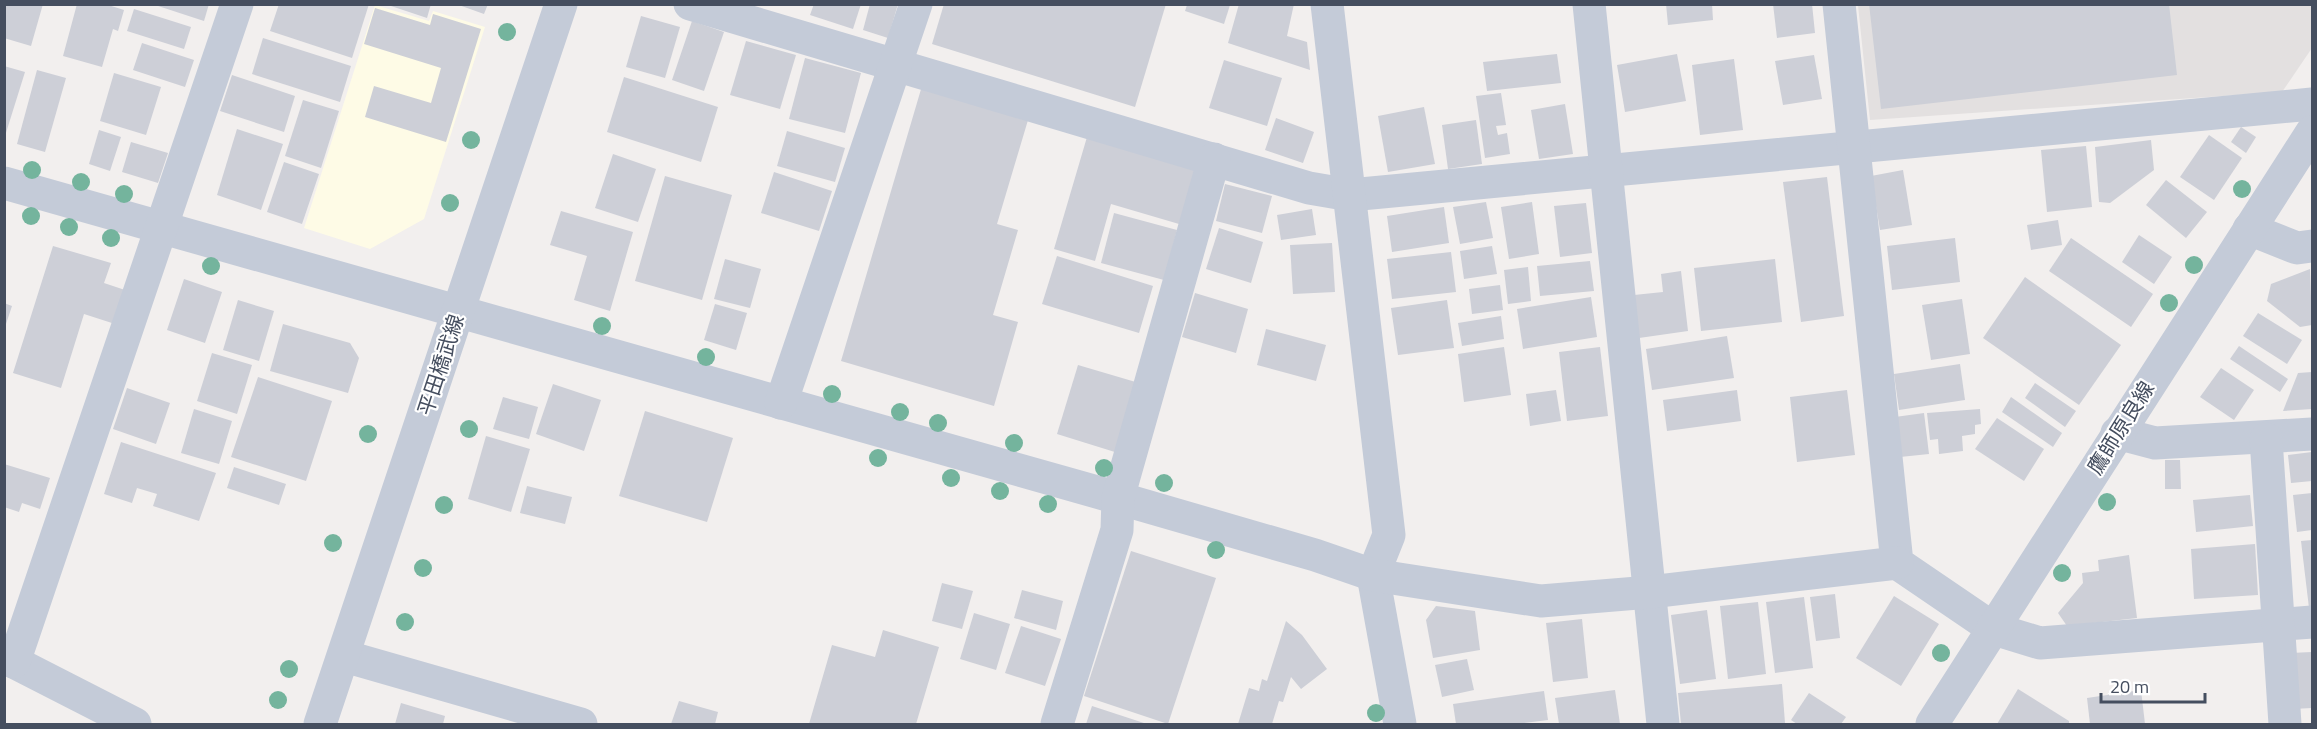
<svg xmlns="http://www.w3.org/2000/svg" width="2317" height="729" font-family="'Titillium Web','Noto Sans JP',sans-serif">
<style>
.commercial{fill:#fefbe6}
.education{fill:#e3e0e0}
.building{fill:#cdcfd7}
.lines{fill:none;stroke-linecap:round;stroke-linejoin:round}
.minor{stroke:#c4cbd8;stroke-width:33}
.tree{fill:#74b49d}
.labels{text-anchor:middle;stroke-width:4.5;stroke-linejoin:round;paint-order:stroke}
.street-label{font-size:21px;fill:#454e5f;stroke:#fff}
</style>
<rect width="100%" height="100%" fill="#f2efee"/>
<path class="commercial" d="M375,5l54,16 4,-10 52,16 -61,192 -54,30 -66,-21z"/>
<path class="education" d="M1858,5h454v43l-30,44 -412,28z"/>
<g class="building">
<path d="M4,4h39l-12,42 -27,-8z"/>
<path d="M77,4h28l19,6 -6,21 -5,-2 -11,38 -39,-11z"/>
<path d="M152,4h57l-5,17z"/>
<path d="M279,4h90l-17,54 -82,-27z"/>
<path d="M385,4h46l-4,14z"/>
<path d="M456,4h32l-4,10z"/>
<path d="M814,4h47l-8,25 -43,-14z"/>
<path d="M870,4h28l-10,34 -25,-8z"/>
<path d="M944,4h222l-31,103 -203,-63z"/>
<path d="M1239,4h55l-7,32 20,6 3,28 -82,-27z"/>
<path d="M1666,4h46l1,16 -45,5z"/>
<path d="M1773,4h39l3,29 -38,5z"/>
<path d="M1869,4h300l8,71 -296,34z"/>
<path d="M1187,5h43l-6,19 -39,-13z"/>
<path d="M375,8l55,17 3,-11 48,15 -35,113 -81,-25 9,-31 57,17 10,-35 -77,-24z"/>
<path d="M134,9l57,18 -7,22 -57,-18z"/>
<path d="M641,16l39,11 -15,51 -39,-11z"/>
<path d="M692,21l32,11 -20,59 -32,-11z"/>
<path d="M263,38l88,28 -11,36 -88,-28z"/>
<path d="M746,41l50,14 -16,54 -50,-14z"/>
<path d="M142,43l52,17 -9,27 -52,-17z"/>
<path d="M1557,54l4,29 -74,8 -4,-29z"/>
<path d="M1677,54l9,47 -61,11 -8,-47z"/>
<path d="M1814,55l8,44 -39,6 -8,-44z"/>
<path d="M805,58l56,15 -16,60 -56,-14z"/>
<path d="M1734,59l9,71 -43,5 -8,-70z"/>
<path d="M1224,60l58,18 -15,48 -58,-18z"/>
<path d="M4,66l21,6 -20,64h-1z"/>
<path d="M37,70l29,8 -21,74 -28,-8z"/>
<path d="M114,73l47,14 -15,48 -46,-14z"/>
<path d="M232,75l63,21 -11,36 -64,-21z"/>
<path d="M624,77l94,30 -17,55 -94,-30z"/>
<path d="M924,79l107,31 -34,114 21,6 -25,85 25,7 -24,84 -153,-45z"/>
<path d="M1501,93l5,32 -10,1 2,9 9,-2 3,21 -25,4 -9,-62z"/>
<path d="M303,100l36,11 -18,57 -36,-12z"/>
<path d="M1565,104l8,50 -34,5 -8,-49z"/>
<path d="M1424,107l11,57 -47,8 -10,-56z"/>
<path d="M1276,118l38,14 -11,31 -38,-13z"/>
<path d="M1476,120l6,44 -34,5 -6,-44z"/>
<path d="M2241,127l15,10 -10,16 -15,-11z"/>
<path d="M237,129l46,15 -22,66 -44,-15z"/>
<path d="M99,130l22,7 -11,34 -21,-7z"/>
<path d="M787,131l58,17 -10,34 -58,-16z"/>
<path d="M2209,135l33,23 -28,42 -34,-23z"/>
<path d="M1087,137l109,32 -17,55 -68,-20 -16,57 -41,-12z"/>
<path d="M2151,140l3,30 -44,33 -11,-1 -4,-55z"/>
<path d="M131,142l37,11 -10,30 -36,-11z"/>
<path d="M2086,146l6,61 -45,5 -6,-62z"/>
<path d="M613,154l43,15 -18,53 -43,-14z"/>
<path d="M284,162l35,12 -17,50 -35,-12z"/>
<path d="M1903,170l9,55 -32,5 -9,-54z"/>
<path d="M774,172l58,19 -13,40 -58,-18z"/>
<path d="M665,176l67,19 -30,105 -67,-19z"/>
<path d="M1827,177l17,139 -43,6 -18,-140z"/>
<path d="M2166,180l41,32 -21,26 -40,-33z"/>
<path d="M1225,184l47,12 -10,37 -46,-12z"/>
<path d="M1486,202l7,36 -33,6 -7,-37z"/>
<path d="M1532,202l7,52 -30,5 -8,-52z"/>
<path d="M1586,203l6,50 -32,4 -6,-51z"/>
<path d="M1444,207l5,36 -57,9 -5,-36z"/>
<path d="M1312,209l4,26 -35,5 -4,-25z"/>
<path d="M561,211l72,21 -23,79 -36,-11 13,-44 -37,-11z"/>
<path d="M1114,213l63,17 -13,50 -63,-17z"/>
<path d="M2058,220l4,25 -31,5 -4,-25z"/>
<path d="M1219,228l44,14 -12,41 -45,-14z"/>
<path d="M2139,235l33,22 -18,27 -32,-22z"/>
<path d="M1955,238l5,44 -68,8 -5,-44z"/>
<path d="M2071,238l82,56 -22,33 -82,-56z"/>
<path d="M1332,243l3,49 -42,2 -3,-49z"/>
<path d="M53,246l58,17 -7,20 21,7 -10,34 -31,-10 -23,74 -48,-15z"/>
<path d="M1492,246l5,28 -33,5 -4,-28z"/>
<path d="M1451,252l5,40 -64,7 -5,-40z"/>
<path d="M1057,256l96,30 -14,47 -97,-29z"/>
<path d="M725,259l36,10 -11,39 -36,-9z"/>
<path d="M1775,259l7,63 -81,9 -7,-63z"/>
<path d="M1590,261l4,30 -54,5 -3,-30z"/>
<path d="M1528,267l3,34 -23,3 -4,-34z"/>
<path d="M2310,269l2,56 -12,2 -33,-26 4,-17z"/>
<path d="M1681,271l7,60 -49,7 -5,-43 29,-3 -2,-18z"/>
<path d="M2025,277l96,68 -42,60 -96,-67z"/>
<path d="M184,279l38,13 -17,51 -38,-13z"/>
<path d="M1500,285l3,25 -31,4 -3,-25z"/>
<path d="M1195,293l53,16 -12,44 -54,-16z"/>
<path d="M1591,297l6,40 -74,12 -6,-40z"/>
<path d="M1962,299l8,55 -39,6 -9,-55z"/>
<path d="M238,300l36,11 -15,50 -36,-11z"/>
<path d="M1447,300l7,48 -56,7 -7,-47z"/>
<path d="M4,303l8,3 -7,21h-1z"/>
<path d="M715,304l32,9 -11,37 -32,-10z"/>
<path d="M2258,313l44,27 -15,24 -44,-28z"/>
<path d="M1501,316l3,23 -42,7 -4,-23z"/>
<path d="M283,324l67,19 9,15 -11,35 -78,-22z"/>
<path d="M1266,329l60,16 -10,36 -59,-16z"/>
<path d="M1727,336l7,42 -82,12 -6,-41z"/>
<path d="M2239,346l49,33 -8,13 -50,-33z"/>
<path d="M1504,347l7,48 -47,7 -6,-48z"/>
<path d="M1600,347l8,69 -41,5 -8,-69z"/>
<path d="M212,353l40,12 -15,49 -40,-13z"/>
<path d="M1960,364l5,36 -66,10 -5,-36z"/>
<path d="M1078,365l61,18 -21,70 -61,-19z"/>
<path d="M2221,368l33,22 -20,30 -34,-23z"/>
<path d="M2312,372v37l-29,2 15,-38z"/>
<path d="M258,377l74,24 -26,80 -75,-24z"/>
<path d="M2035,383l41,28 -11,16 -40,-29z"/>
<path d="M553,384l48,16 -17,51 -48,-17z"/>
<path d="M127,388l43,15 -14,41 -43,-15z"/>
<path d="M1556,390l5,31 -31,5 -4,-32z"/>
<path d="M1737,390l4,31 -74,10 -4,-31z"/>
<path d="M1847,390l8,65 -58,7 -7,-65z"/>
<path d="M503,397l35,10 -9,32 -36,-10z"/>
<path d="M2011,397l51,36 -9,14 -51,-35z"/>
<path d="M194,409l38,12 -13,43 -38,-11z"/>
<path d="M1980,409l1,15 -6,1v9l-13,2 1,15 -24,3 -1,-15 -8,1 -3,-27z"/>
<path d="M645,411l88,27 -26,84 -88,-26z"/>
<path d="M1924,413l5,41 -29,3 -5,-40z"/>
<path d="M1997,418l47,31 -20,32 -49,-32z"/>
<path d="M486,436l44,13 -19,63 -43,-13z"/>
<path d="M121,442l95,31 -17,48 -46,-15 4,-12 -20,-6 -5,15 -28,-9z"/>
<path d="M2312,452v29l-21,2 -3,-28z"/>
<path d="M2165,460h15l1,29h-16z"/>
<path d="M4,464l46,14 -10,31 -18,-6 -3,9 -15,-5z"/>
<path d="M234,467l52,17 -7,21 -52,-17z"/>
<path d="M527,486l45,11 -7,27 -45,-11z"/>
<path d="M2312,493v37l-15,2 -4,-37z"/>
<path d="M2250,495l3,31 -57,6 -3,-32z"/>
<path d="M2312,540v68h-3l-8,-67z"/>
<path d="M2255,544l3,51 -64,4 -3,-50z"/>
<path d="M1131,551l85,27 -48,146 -84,-28z"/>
<path d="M2129,555l8,63 -70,8 -9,-13 25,-30 -1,-10 17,-2 -1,-11z"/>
<path d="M942,583l31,8 -11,38 -30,-8z"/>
<path d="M1022,590l41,11 -7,29 -42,-12z"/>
<path d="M1835,594l5,44 -24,3 -6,-44z"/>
<path d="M1894,596l45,28 -38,62 -45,-28z"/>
<path d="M1804,597l9,71 -38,5 -9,-71z"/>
<path d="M1758,602l8,72 -38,5 -8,-73z"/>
<path d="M1436,606l39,5 5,39 -47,8 -7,-38z"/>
<path d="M1707,610l9,69 -36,5 -9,-69z"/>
<path d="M974,613l36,11 -14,46 -36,-11z"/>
<path d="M1582,619l6,59 -35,4 -7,-59z"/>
<path d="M1286,621l16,14 25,34 -26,20 -10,-12 -8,25 -4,-1 -7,23h-34l11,-36 10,3 3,-12 5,2z"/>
<path d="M1021,626l40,13 -16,47 -40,-13z"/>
<path d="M883,630l56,17 -23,77h-107l23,-79 43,12z"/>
<path d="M2312,652v56l-19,1 -3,-56z"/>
<path d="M1467,659l7,31 -32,7 -7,-32z"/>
<path d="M1782,684l3,39 -104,1 -3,-31z"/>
<path d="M2018,689l51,32v3h-72z"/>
<path d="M1615,690l5,34h-61l-4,-26z"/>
<path d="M2141,690l4,34h-55l-3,-26z"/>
<path d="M1544,691l4,29 -31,4h-61l-3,-20z"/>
<path d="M1809,693l37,24 -5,7h-44l-6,-4z"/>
<path d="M679,701l39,11 -3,12h-44z"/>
<path d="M401,703l44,13 -2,8h-48z"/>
<path d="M1092,706l55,18h-61z"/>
</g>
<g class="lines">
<g class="minor">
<path d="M690,4l619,184 41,7 962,-91"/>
<path d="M1327,4l62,531 -16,40 27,149"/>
<path d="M1589,4l74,720"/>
<path d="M1839,4l58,559 97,66 46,14 272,-21"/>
<path d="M4,183l1114,315 197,57 58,20 168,26 109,-9 247,-29"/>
<path d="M2249,229l48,19 15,-2"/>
<path d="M781,403l135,-399"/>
<path d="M2117,433l38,10 157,-9"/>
<path d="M2266,439l19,285"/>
<path d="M344,656l237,68"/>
<path d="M4,657l131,67"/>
<path d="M14,662l223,-658"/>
<path d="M320,724l241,-720"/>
<path d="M1057,724l60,-194 1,-32 96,-339"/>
<path d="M1932,724l380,-592"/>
</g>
</g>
<g class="tree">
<circle cx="507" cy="32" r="9"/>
<circle cx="471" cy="140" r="9"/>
<circle cx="32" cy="170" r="9"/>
<circle cx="81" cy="182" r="9"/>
<circle cx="2242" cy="189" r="9"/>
<circle cx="124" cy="194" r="9"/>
<circle cx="450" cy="203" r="9"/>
<circle cx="31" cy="216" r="9"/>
<circle cx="69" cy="227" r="9"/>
<circle cx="111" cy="238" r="9"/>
<circle cx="2194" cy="265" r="9"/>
<circle cx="211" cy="266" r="9"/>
<circle cx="2169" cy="303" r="9"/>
<circle cx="602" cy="326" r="9"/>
<circle cx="706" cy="357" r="9"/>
<circle cx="832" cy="394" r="9"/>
<circle cx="900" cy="412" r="9"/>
<circle cx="938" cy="423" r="9"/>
<circle cx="469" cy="429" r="9"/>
<circle cx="368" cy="434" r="9"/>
<circle cx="1014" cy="443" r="9"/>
<circle cx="878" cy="458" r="9"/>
<circle cx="1104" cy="468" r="9"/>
<circle cx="951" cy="478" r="9"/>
<circle cx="1164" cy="483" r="9"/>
<circle cx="1000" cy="491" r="9"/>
<circle cx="2107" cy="502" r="9"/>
<circle cx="1048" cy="504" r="9"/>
<circle cx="444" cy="505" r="9"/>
<circle cx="333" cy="543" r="9"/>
<circle cx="1216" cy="550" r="9"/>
<circle cx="423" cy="568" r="9"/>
<circle cx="2062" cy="573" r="9"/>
<circle cx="405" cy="622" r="9"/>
<circle cx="1941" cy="653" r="9"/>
<circle cx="289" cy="669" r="9"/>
<circle cx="278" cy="700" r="9"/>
<circle cx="1376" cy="713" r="9"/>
</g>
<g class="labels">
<g class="street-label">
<text transform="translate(441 365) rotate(-72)" y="7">平田橋武線</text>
<text transform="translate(2121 428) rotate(-58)" y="7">鷹師原良線</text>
</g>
</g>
<rect width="2317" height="729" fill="none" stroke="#454e5f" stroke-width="12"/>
<path d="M2101 693v9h104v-9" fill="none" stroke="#454e5f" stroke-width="3"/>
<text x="2110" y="693" font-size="18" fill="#454e5f" stroke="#ffffff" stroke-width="4.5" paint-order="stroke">20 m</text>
</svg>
